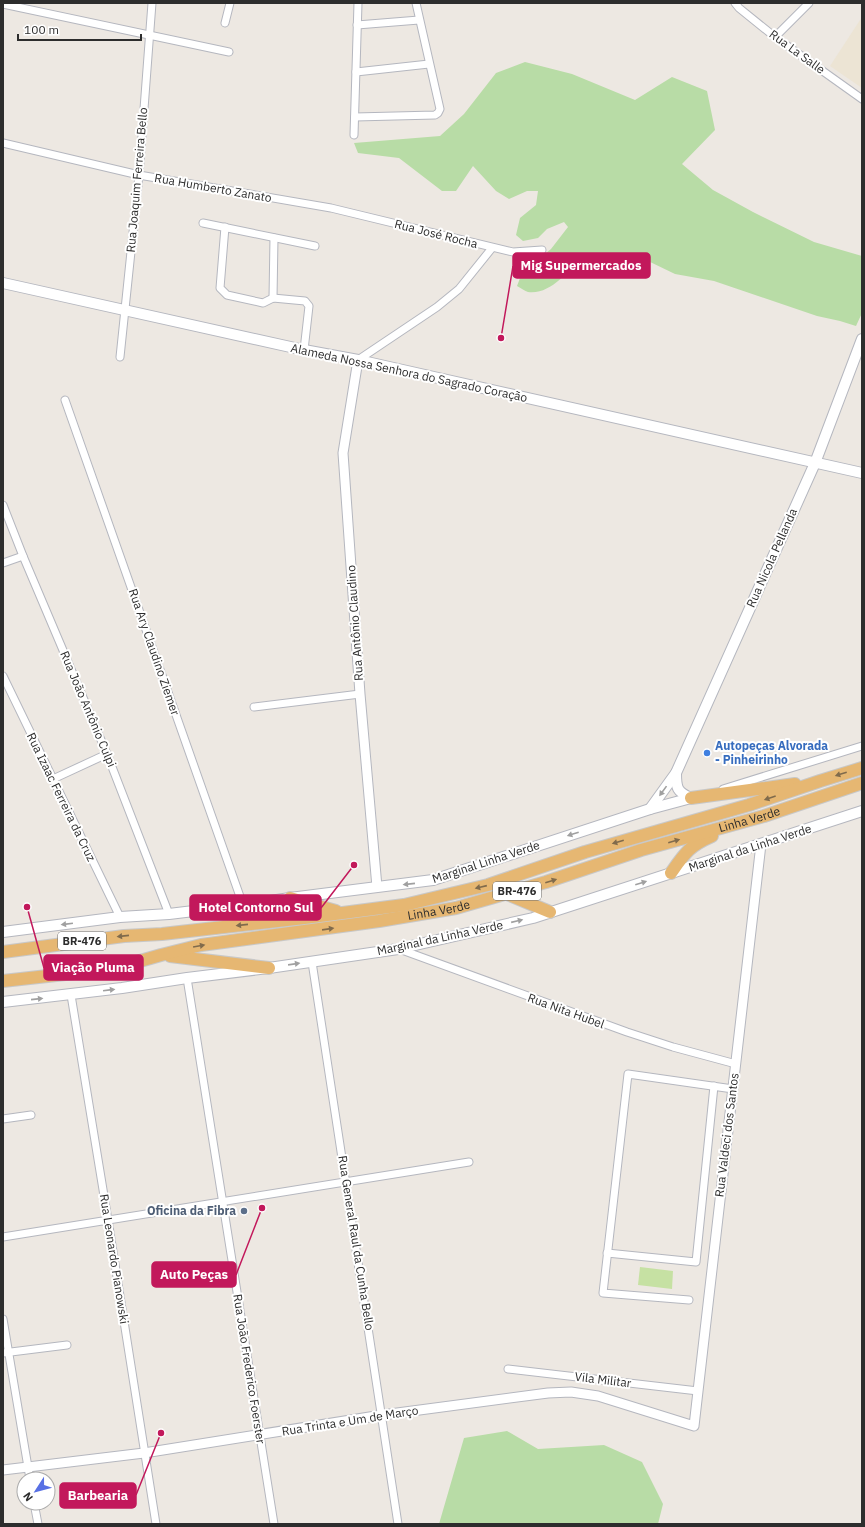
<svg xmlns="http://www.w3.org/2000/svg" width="865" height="1527" font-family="'IBM Plex Sans',sans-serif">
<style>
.education{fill:#ece4d4}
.green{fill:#b8dca6}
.pitch{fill:#c6e1a3}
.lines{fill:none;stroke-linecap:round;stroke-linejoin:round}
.minor-casing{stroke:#b5b7bf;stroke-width:9}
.tertiary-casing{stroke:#b5b7bf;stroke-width:11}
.secondary-casing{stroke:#b5b7bf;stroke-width:12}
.trunk-casing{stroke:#c8c8c8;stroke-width:14}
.minor{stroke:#fff;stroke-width:7}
.tertiary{stroke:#fff;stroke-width:9}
.secondary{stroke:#fff;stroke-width:10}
.trunk{stroke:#e6b772;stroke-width:12}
.oneway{fill:#806b4c}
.oneway2{fill:#a0a0a0}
.shop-dot{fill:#3f7fe0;stroke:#fff;stroke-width:1.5}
.service-dot{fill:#5c6f8a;stroke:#fff;stroke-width:1.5}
.labels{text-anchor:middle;stroke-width:4;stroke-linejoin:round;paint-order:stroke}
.shield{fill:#fff;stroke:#6c6c6c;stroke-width:1}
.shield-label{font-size:11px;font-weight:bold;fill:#2d2d2d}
.street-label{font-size:12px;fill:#2d2d2d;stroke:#fff}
.shop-label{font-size:12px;font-weight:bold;fill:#366cbe;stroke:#fff;text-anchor:start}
.service-label{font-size:12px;font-weight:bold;fill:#4e5e75;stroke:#fff;text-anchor:end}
.leader{fill:none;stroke:#c2185b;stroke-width:1.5}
.callout-dot{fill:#c2185b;stroke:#fff;stroke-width:1.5}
.callout{fill:#c2185b;stroke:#c2185b;stroke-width:1.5}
.callout-label{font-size:13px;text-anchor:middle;font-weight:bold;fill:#fff}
</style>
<rect width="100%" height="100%" fill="#ede8e2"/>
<path class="education" d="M862,17v71l-32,-22z"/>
<g class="green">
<path d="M525,62l47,12 63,26 37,-23 35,14 8,39 -33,34 31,26 40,22 61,30 48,14v57l-6,13 -16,-5 -23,-5 -103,-35 -39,-7 -29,-14 -19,-4 -17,2h-27c-16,13 -32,37 -55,34 -3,-1 -7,-4 -11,-6l5,-13 29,-24 17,-22 -4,-5 -17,7 -9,9 -15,3 -7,-6 4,-17 16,-13 2,-14h-11l-18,8 -13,-8 -23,-25 -17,25h-14l-43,-33 -41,-5 -4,-10 86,-7 24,-22 32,-41z"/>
<path d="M507,1431l31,18 66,-4 38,17 21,42 -5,20h-219l25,-86z"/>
</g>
<path class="pitch" d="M640,1267l33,4 -1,18 -34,-4z"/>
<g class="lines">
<defs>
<g id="minor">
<path d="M735,3l4,5 36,29 87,62"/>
<path d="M3,4l226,48"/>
<path d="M225,23l5,-20"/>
<path d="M357,25l62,-5"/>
<path d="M775,37l34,-34"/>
<path d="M356,72l73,-8"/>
<path d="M355,117l80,-2 3,-2 2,-4 -24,-106"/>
<path d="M354,135l4,-132"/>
<path d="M3,143l136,32 192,33 182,44 29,-2"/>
<path d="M203,223l112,23"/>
<path d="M225,227l-5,61 7,7 36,8 10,-5 32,3 4,5 -5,44"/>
<path d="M273,298l1,-60"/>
<path d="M120,357l19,-182 13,-172"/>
<path d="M358,360l79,-53 22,-18 33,-41"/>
<path d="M65,400l178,505"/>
<path d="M3,505l20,51 84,198 62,160"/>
<path d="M3,563l20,-7"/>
<path d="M3,676l117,241"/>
<path d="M254,707l106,-13"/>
<path d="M53,779l54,-25"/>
<path d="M723,789l139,-43"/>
<path d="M399,949l228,83 46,15 63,17"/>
<path d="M312,962l86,562"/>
<path d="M187,978l87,546"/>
<path d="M71,995l37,225 48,304"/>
<path d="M3,1119l28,-4"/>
<path d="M3,1237l466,-75"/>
<path d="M607,1253l89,9 18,-176"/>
<path d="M689,1300l-86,-7 25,-219 105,15"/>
<path d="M3,1319l27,160"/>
<path d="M3,1353l64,-8"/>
<path d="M508,1369l190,22"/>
<path d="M34,1503l4,21"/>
</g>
<g id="tertiary">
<path d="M358,360l-15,93 17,241 17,193"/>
<path d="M3,1470l141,-17 238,-38 166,-22 23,-1 27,4 96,30 67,-582"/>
</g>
<g id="secondary">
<path d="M3,283l301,67 54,10 504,113"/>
<path d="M676,773c0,15 1,19 15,25"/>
<path d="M650,809l26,-36 139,-310 47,-124"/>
<path d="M3,932l117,-15 49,-3 74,-9 47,-7 143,-18 217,-71 41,-11"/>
<path d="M3,1002l119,-14 65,-10 82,-10 129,-19 135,-31 329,-107"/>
</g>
<g id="trunk">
<path d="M691,798l104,-14"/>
<path d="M671,873c14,-20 18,-27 41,-37"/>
<path d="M507,894l43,18"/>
<path d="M290,898l46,13"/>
<path d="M3,952l121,-16 38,-2 142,-16 100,-13 84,-20 97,-33 164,-47 71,-24 42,-13"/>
<path d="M170,956l99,12"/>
<path id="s1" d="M3,981l89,-10 27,-4 42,-12 40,-10 178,-24 77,-13 90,-26 95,-32 123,-34 98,-33"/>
</g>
</defs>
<use href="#minor" class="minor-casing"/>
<use href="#tertiary" class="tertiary-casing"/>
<use href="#secondary" class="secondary-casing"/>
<use href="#trunk" class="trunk-casing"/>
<use href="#minor" class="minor"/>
<use href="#tertiary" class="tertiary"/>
<use href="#secondary" class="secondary"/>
<use href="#trunk" class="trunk"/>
</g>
<defs><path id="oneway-solid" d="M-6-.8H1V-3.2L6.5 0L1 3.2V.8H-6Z"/></defs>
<g class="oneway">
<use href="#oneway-solid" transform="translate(841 774) rotate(163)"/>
<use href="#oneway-solid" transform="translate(770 798) rotate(161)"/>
<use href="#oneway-solid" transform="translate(674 841) rotate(-16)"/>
<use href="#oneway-solid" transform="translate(618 842) rotate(164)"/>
<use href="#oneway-solid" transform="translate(551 881) rotate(-18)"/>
<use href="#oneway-solid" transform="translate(481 887) rotate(167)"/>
<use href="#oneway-solid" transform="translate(242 925) rotate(174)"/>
<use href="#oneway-solid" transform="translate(328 929) rotate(-8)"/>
<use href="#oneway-solid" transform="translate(123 936) rotate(174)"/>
<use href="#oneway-solid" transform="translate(199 946) rotate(-10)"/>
</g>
<g class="oneway2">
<use href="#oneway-solid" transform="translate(663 791) rotate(126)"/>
<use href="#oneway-solid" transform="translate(573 834) rotate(162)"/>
<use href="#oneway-solid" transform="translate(641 883) rotate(-17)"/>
<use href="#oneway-solid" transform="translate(409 884) rotate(174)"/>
<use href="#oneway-solid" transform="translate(517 921) rotate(-13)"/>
<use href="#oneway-solid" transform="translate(67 924) rotate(173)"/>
<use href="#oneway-solid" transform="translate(294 964) rotate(-8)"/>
<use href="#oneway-solid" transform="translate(109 990) rotate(-7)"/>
<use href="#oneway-solid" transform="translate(37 999) rotate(-6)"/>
</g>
<circle class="shop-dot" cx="707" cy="753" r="4"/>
<circle class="service-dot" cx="244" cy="1211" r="4"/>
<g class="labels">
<g class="shield">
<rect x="493" y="882" width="48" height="18" rx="3"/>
<rect x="58" y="932" width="48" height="18" rx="3"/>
</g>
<g class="shield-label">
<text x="517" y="895">BR-476</text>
<text x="82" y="945">BR-476</text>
</g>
<g class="street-label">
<text transform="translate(797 52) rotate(36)" y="4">Rua La Salle</text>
<text transform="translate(137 180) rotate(-85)" y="4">Rua Joaquim Ferreira Bello</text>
<text transform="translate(213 188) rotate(10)" y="4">Rua Humberto Zanato</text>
<text transform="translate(436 234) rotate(14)" y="4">Rua José Rocha</text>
<text transform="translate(409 373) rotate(12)" y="4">Alameda Nossa Senhora do Sagrado Coração</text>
<text transform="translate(772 558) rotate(-66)" y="4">Rua Nicola Pellanda</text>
<text transform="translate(355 623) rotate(-94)" y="4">Rua Antônio Claudino</text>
<text transform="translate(154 652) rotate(71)" y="4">Rua Ary Claudino Ziemer</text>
<text transform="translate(88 709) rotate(67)" y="4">Rua João Antônio Culpi</text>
<text transform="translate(61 797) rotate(64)" y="4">Rua Izaac Ferreira da Cruz</text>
<text dy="4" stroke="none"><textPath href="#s1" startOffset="766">Linha Verde</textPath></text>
<text transform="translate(750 848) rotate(-18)" y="4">Marginal da Linha Verde</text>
<text transform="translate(486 862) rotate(-18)" y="4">Marginal Linha Verde</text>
<text dy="4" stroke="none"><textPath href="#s1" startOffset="442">Linha Verde</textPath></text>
<text transform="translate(440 938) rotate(-12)" y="4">Marginal da Linha Verde</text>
<text transform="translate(566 1011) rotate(20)" y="4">Rua Nita Hubel</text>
<text transform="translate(727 1135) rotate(-83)" y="4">Rua Valdeci dos Santos</text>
<text transform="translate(356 1243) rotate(81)" y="4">Rua General Raul da Cunha Bello</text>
<text transform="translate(114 1259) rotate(81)" y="4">Rua Leonardo Pianowski</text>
<text transform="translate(249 1369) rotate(81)" y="4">Rua João Frederico Foerster</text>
<text transform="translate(603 1380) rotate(7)" y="4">Vila Militar</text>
<text transform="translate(350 1421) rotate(-9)" y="4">Rua Trinta e Um de Março</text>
</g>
<g class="shop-label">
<text x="715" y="750">Autopeças Alvorada<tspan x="715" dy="14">- Pinheirinho</tspan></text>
</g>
<g class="service-label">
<text x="236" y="1215">Oficina da Fibra</text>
</g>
</g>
<path class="leader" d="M501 338L513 266M354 865L321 908M27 907L44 968M262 1208L236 1275M161 1433L136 1495"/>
<g class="callout-dot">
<circle cx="501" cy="338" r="4"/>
<circle cx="354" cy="865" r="4"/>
<circle cx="27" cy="907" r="4"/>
<circle cx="262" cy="1208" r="4"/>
<circle cx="161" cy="1433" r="4"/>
</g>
<g class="callout">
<rect x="513" y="253" width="137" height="25" rx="4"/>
<rect x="190" y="895" width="131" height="25" rx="4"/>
<rect x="44" y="955" width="99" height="25" rx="4"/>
<rect x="152" y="1262" width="84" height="25" rx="4"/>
<rect x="60" y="1483" width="76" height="25" rx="4"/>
</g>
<g class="callout-label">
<text x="581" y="270">Mig Supermercados</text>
<text x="256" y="912">Hotel Contorno Sul</text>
<text x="93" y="972">Viação Pluma</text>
<text x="194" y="1279">Auto Peças</text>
<text x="98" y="1500">Barbearia</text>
</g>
<rect width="865" height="1527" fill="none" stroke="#2d2d2d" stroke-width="8"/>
<g transform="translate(36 1491) rotate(234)"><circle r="19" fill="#ffffff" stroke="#ababab"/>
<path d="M0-3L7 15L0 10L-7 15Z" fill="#5870e4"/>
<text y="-6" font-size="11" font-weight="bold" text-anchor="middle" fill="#2d2d2d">N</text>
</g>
<path d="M18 34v6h123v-6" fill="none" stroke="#2d2d2d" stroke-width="2"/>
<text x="24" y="34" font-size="12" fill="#2d2d2d" stroke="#ffffff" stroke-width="3" paint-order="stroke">100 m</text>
</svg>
